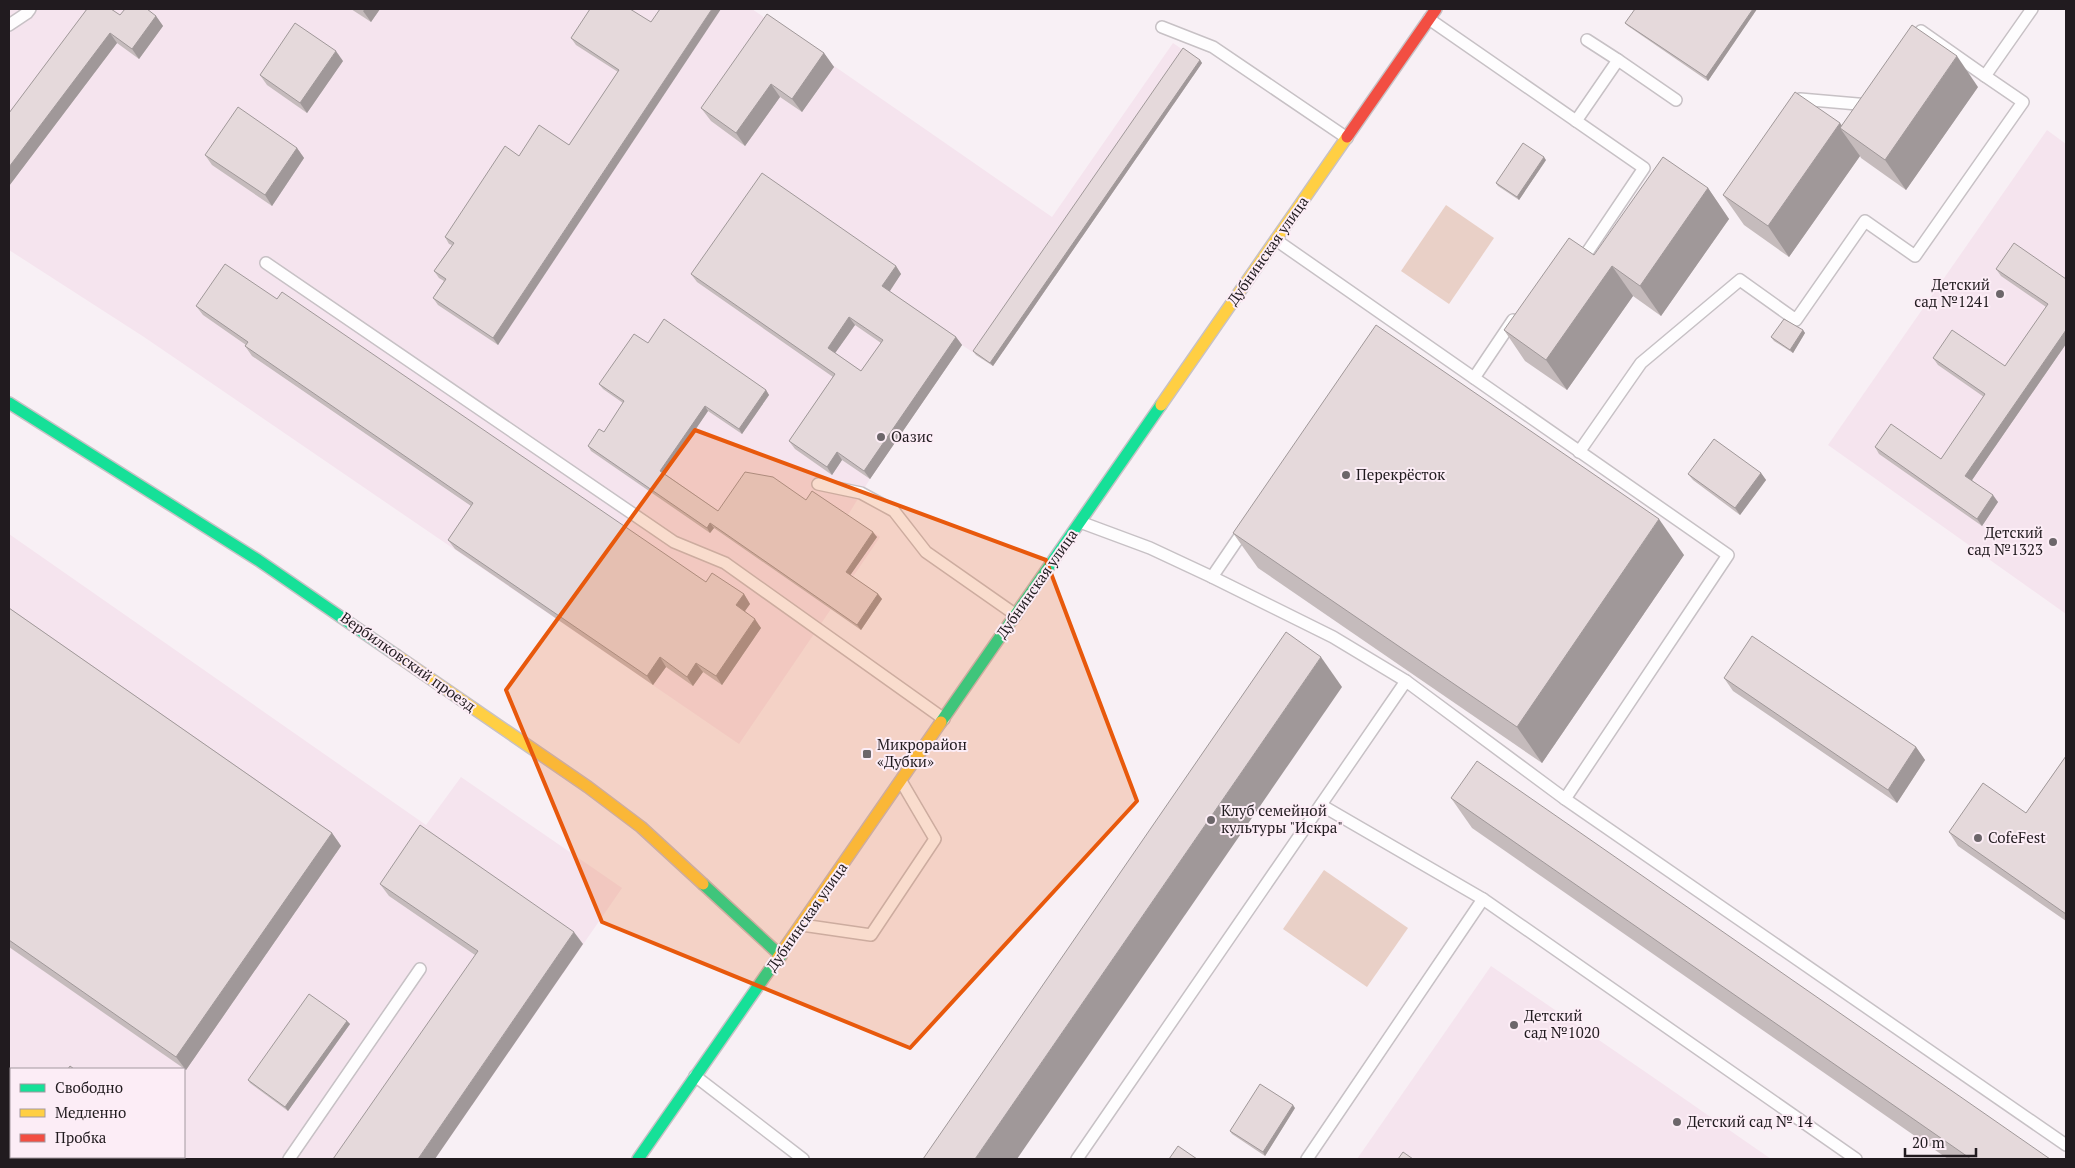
<svg xmlns="http://www.w3.org/2000/svg" width="2075" height="1168" font-family="'PT Serif',serif">
<style>
.built{fill:#f5e4ee;fill-rule:evenodd}
.green{fill:#e9d0c7}
.lines{fill:none;stroke-linecap:round;stroke-linejoin:round}
.lane-casing{stroke:#c7c1c5;stroke-width:14}
.fast-casing{stroke:#c7c1c5;stroke-width:14}
.slow-casing{stroke:#c7c1c5;stroke-width:14}
.jam-casing{stroke:#c7c1c5;stroke-width:14}
.lane{stroke:#fefdfe;stroke-width:11}
.fast{stroke:#16e098;stroke-width:11}
.slow{stroke:#ffcf43;stroke-width:11}
.jam{stroke:#f24e42;stroke-width:11}
.wall{fill:#c5bbbc;fill-rule:evenodd}
.shaded-wall{fill:#a09899}
.building{fill:#e5d9db;stroke:#a09899;fill-rule:evenodd}
.marked{fill:#e8590c;fill-opacity:0.2;stroke:#e8590c;stroke-width:4;stroke-linejoin:round}
.poi-dot{fill:#6c666a;stroke:#fcedf6;stroke-width:2}
.labels{text-anchor:middle;stroke-width:4;stroke-linejoin:round;paint-order:stroke}
.street-label{font-size:15px;fill:#211b1f;stroke:#fcedf6}
.poi-label{font-size:15px;fill:#211b1f;stroke:#fcedf6;text-anchor:start}
</style>
<rect width="100%" height="100%" fill="#f8f0f5"/>
<g class="built">
<path d="M9,9h743l300,208 121,-174 29,20 -209,303 -31,-21 -92,134 -22,36 32,22 -141,207 -595,-407 -135,-87z"/>
<path d="M2047,130l19,14v470l-238,-169z"/>
<path d="M9,534l417,291 35,-48 161,111 -187,271h-426zM11,1069h173v88h-173z"/>
<path d="M1491,966l172,118 108,75h-414z"/>
</g>
<g class="green">
<path d="M1446,205l48,33 -45,66 -48,-33z"/>
<path d="M1324,870l84,58 -41,59 -84,-58z"/>
</g>
<g class="lines">
<defs>
<g id="lane">
<path d="M1429,19l215,149 -64,95"/>
<path d="M9,25l18,-12 3,-4"/>
<path d="M1162,27l51,20 134,91"/>
<path d="M1587,40l31,20"/>
<path d="M1912,43l9,-12 64,45"/>
<path d="M1796,105l4,-6 69,6 1,-1"/>
<path d="M1576,121l42,-61 58,40"/>
<path d="M266,263l408,279 51,21 219,156"/>
<path d="M1474,378l39,-58"/>
<path d="M1579,452l62,-89 99,-83 56,40 69,-99 50,35 108,-154 -38,-26 47,-67"/>
<path d="M818,484l43,9 33,18 32,41 90,63"/>
<path d="M1080,522l70,26 62,29 121,60 73,44 159,118 163,-244 -452,-315"/>
<path d="M1212,577l34,-50"/>
<path d="M1565,799l501,346"/>
<path d="M1321,805l162,94 373,260"/>
<path d="M802,925l69,10 64,-96 -34,-58"/>
<path d="M695,1076l108,83"/>
<path d="M289,1159l131,-190"/>
<path d="M1077,1159l329,-478"/>
<path d="M1307,1159l176,-260"/>
</g>
<g id="fast">
<path d="M9,403l249,157 138,95"/>
<path d="M941,722l220,-317"/>
<path d="M703,884l78,72"/>
<path d="M638,1159l139,-200"/>
</g>
<g id="slow">
<path d="M1161,405l186,-268"/>
<path d="M396,655l192,132 53,40 62,57"/>
<path d="M777,959l164,-237"/>
</g>
<path id="jam" d="M1347,137l89,-128"/>
</defs>
<use href="#lane" class="lane-casing"/>
<use href="#fast" class="fast-casing"/>
<use href="#slow" class="slow-casing"/>
<use href="#jam" class="jam-casing"/>
<use href="#lane" class="lane"/>
<use href="#fast" class="fast"/>
<use href="#slow" class="slow"/>
<use href="#jam" class="jam"/>
</g>
<g class="wall">
<path d="M351,9h29l-9,13z"/>
<path d="M1757,9l-49,72 -80,-55 -3,-3z"/>
<path d="M120,15l36,1 7,10 -24,33 -22,-16 -108,143v-73z"/>
<path d="M651,22l-153,323 -60,-40 -5,-7 11,-17 -5,-3 -5,-7 18,-26 -3,-1 -4,-7 74,-81 50,-11 49,-73 -42,-27 -5,-7z"/>
<path d="M824,53l10,14 -32,45 -22,-15 -35,49 -34,-25 -10,-13z"/>
<path d="M1200,60l2,3 -209,303 -17,-11 -3,-4z"/>
<path d="M343,61l-36,52 -40,-28 -7,-10z"/>
<path d="M1978,87l-72,103 -45,-32 -1,-2 -71,101 -45,-32 -21,-30 117,-72 1,2z"/>
<path d="M297,148l7,10 -32,48 -60,-41 -7,-10z"/>
<path d="M1546,160l-27,40 -21,-14 -2,-3z"/>
<path d="M1708,188l21,31 -68,97 -28,-20 -66,94 -42,-29 -21,-31 90,-75z"/>
<path d="M896,266l5,8 -12,17 67,46 6,8 -92,134 -28,-19 -10,15 -37,-26 -6,-8 44,-64 -136,-95 -6,-8zM855,325l26,18 -20,28 -26,-18z"/>
<path d="M1996,269l70,10v65l-94,136 26,22 -16,24 -103,-72 -4,-7 66,12 43,-62 -46,-32 -5,-7 72,8 41,-59 -45,-31z"/>
<path d="M277,299l429,283 38,12 6,10 -5,7 16,17 -39,57 -19,-13 -10,14 -27,-19 -13,18 -198,-136 -7,-9 23,-34 -219,-150 -7,-10 1,-1 -43,-30 -7,-9z"/>
<path d="M1803,330l2,3 -12,20 -19,-12 -3,-4z"/>
<path d="M648,343l118,47 3,5 -27,39 -34,-23 -43,63 53,37 88,-11 71,37 -27,38 28,19 4,5 -21,31 -147,-102 -4,5 -119,-82 -3,-5 16,-14 19,-29 -20,-14 -4,-5z"/>
<path d="M1761,473l5,7 -26,35 -47,-35 -5,-6z"/>
<path d="M1233,533l451,22 -142,208 -284,-195z"/>
<path d="M9,608l323,225 9,13 -155,224 -177,-123z"/>
<path d="M1724,678l192,69 9,13 -28,43 -164,-112z"/>
<path d="M2066,756v165l-108,-75 -9,-14 77,-19z"/>
<path d="M1451,798l599,361h-102l-476,-331z"/>
<path d="M380,884l203,60 -108,11 -86,-59z"/>
<path d="M347,1021l3,3 -62,87 -38,-28 -2,-3z"/>
<path d="M1295,1108l-30,48 -33,-22 -2,-3z"/>
</g>
<g class="shaded-wall">
<path d="M365,9h15l-9,13 -8,-11z"/>
<path d="M712,9h9l-223,336 -5,-7z"/>
<path d="M1753,9h4l-49,72 -2,-4z"/>
<path d="M156,16l7,10 -24,33 -7,-10z"/>
<path d="M110,33l7,10 -108,143v-19z"/>
<path d="M336,51l7,10 -36,52 -7,-10z"/>
<path d="M824,53l10,14 -32,45 -10,-13z"/>
<path d="M1957,56l21,31 -72,103 -21,-30z"/>
<path d="M1200,60l2,3 -209,303 -3,-3z"/>
<path d="M771,84l9,13 -35,49 -9,-13z"/>
<path d="M1840,123l7,10 -7,-5 20,28 -71,101 -21,-31z"/>
<path d="M297,148l7,10 -32,48 -7,-11z"/>
<path d="M1544,157l2,3 -27,40 -2,-3z"/>
<path d="M1708,188l21,31 -68,97 -21,-30z"/>
<path d="M896,266l5,8 -13,20 -6,-8z"/>
<path d="M1612,266l21,30 -66,94 -21,-30z"/>
<path d="M849,317l6,8 -22,31 -5,-8z"/>
<path d="M1803,330l2,3 -12,20 -3,-3z"/>
<path d="M2066,330v14l-96,139 -5,-7z"/>
<path d="M956,337l6,8 -92,134 -6,-8z"/>
<path d="M766,390l3,5 -27,39 -3,-5z"/>
<path d="M705,406l3,5 -44,65 -4,-5z"/>
<path d="M837,452l5,8 -10,15 -5,-8z"/>
<path d="M1761,473l5,7 -26,35 -5,-7z"/>
<path d="M1993,495l5,7 -16,24 -5,-7z"/>
<path d="M1659,519l25,36 -142,208 -25,-36z"/>
<path d="M710,523l4,5 -4,5 -3,-5z"/>
<path d="M873,532l4,5 -28,40 -3,-5z"/>
<path d="M744,594l6,10 -8,11 -6,-10z"/>
<path d="M878,594l4,5 -21,31 -4,-5z"/>
<path d="M755,619l6,9 -39,57 -6,-9z"/>
<path d="M660,657l6,10 -13,18 -6,-9z"/>
<path d="M1321,657l21,30 -325,472h-42z"/>
<path d="M696,663l7,9 -10,14 -6,-9z"/>
<path d="M1916,747l9,13 -28,43 -9,-13z"/>
<path d="M332,833l9,13 -155,224 -10,-13z"/>
<path d="M574,932l9,12 -148,215h-17z"/>
<path d="M347,1021l3,3 -62,87 -3,-4z"/>
<path d="M1293,1105l2,3 -30,48 -2,-4z"/>
</g>
<g class="building">
<path d="M87,9h24l9,6 5,-6h22l9,7 -24,33 -22,-16 -101,134v-54z"/>
<path d="M590,9h40l21,13 9,-13h52l-219,329 -60,-40 13,-19 -12,-8 20,-28 -9,-6 60,-91 14,10 20,-31 30,20 50,-75 -48,-32z"/>
<path d="M1635,9h118l-47,68 -81,-54z"/>
<path d="M767,14l57,39 -32,46 -21,-15 -35,49 -35,-25z"/>
<path d="M295,23l41,28 -36,52 -40,-28z"/>
<path d="M1912,25l45,31 -72,104 -45,-32z"/>
<path d="M1183,48l17,12 -210,303 -17,-12z"/>
<path d="M1795,92l45,31 -72,103 -45,-31z"/>
<path d="M238,107l59,41 -32,47 -60,-40z"/>
<path d="M1523,143l21,14 -27,40 -21,-14z"/>
<path d="M1663,157l45,31 -68,98 -28,-20 -66,94 -42,-30 65,-92 25,17z"/>
<path d="M762,173l134,93 -14,20 74,51 -92,134 -27,-19 -10,15 -38,-26 46,-67 -144,-100zM849,317l34,23 -22,31 -33,-23z"/>
<path d="M2014,243l52,36v51l-101,146 28,19 -16,24 -102,-72 16,-23 50,35 44,-65 -52,-36 19,-28 53,36 43,-62 -52,-35z"/>
<path d="M225,264l52,35 5,-7 424,290 6,-9 32,21 -8,11 19,14 -39,57 -20,-13 -9,14 -27,-20 -13,19 -199,-136 25,-37 -228,-157 3,-4 -52,-36z"/>
<path d="M664,319l102,71 -27,39 -34,-23 -45,65 58,40 27,-39 28,5 33,23 6,-9 61,41 -27,40 32,22 -21,31 -147,-102 -3,5 -119,-82 11,-17 5,3 20,-31 -25,-17 35,-50 14,9z"/>
<path d="M1784,319l19,11 -13,20 -19,-13z"/>
<path d="M1376,325l283,194 -142,208 -284,-194z"/>
<path d="M1714,439l47,34 -26,35 -47,-34z"/>
<path d="M9,608l323,225 -156,224 -167,-117z"/>
<path d="M1286,632l35,25 -346,502h-52z"/>
<path d="M1752,636l164,111 -28,43 -164,-112z"/>
<path d="M2066,756v158l-117,-82 34,-49 43,30z"/>
<path d="M1477,761l573,398h-79l-520,-361z"/>
<path d="M420,825l154,107 -156,227h-85l145,-208 -98,-67z"/>
<path d="M309,994l38,27 -62,86 -37,-27z"/>
<path d="M70,1066l4,3h-6z"/>
<path d="M1260,1084l33,21 -30,47 -33,-21z"/>
<path d="M11,1112v45h119l4,2h-125v-43z"/>
<path d="M1178,1146l19,13h-28z"/>
<path d="M1403,1152l10,7h-15z"/>
</g>
<path class="marked" d="M695,430l351,130 91,241 -227,247 -308,-126 -96,-232z"/>
<g class="poi-dot">
<circle cx="2000" cy="294" r="5"/>
<circle cx="881" cy="437" r="5"/>
<circle cx="1346" cy="475" r="5"/>
<circle cx="2053" cy="542" r="5"/>
<rect x="862" y="749" width="10" height="10" rx="2.5"/>
<circle cx="1211" cy="820" r="5"/>
<circle cx="1978" cy="838" r="5"/>
<circle cx="1514" cy="1025" r="5"/>
<circle cx="1677" cy="1122" r="5"/>
</g>
<g class="labels">
<g class="street-label">
<text transform="translate(1268 251) rotate(-55)" y="5">Дубнинская улица</text>
<text transform="translate(1037 584) rotate(-55)" y="5">Дубнинская улица</text>
<text transform="translate(408 662) rotate(35)" y="5">Вербилковский проезд</text>
<text transform="translate(807 917) rotate(-55)" y="5">Дубнинская улица</text>
</g>
<g class="poi-label">
<text x="1990" y="290" text-anchor="end">Детский<tspan x="1990" dy="17">сад №1241</tspan></text>
<text x="891" y="442">Оазис</text>
<text x="1356" y="480">Перекрёсток</text>
<text x="2043" y="538" text-anchor="end">Детский<tspan x="2043" dy="17">сад №1323</tspan></text>
<text x="877" y="750">Микрорайон<tspan x="877" dy="17">«Дубки»</tspan></text>
<text x="1221" y="816">Клуб семейной<tspan x="1221" dy="17">культуры "Искра"</tspan></text>
<text x="1988" y="843">CofeFest</text>
<text x="1524" y="1021">Детский<tspan x="1524" dy="17">сад №1020</tspan></text>
<text x="1687" y="1127">Детский сад № 14</text>
</g>
</g>
<rect width="2075" height="1168" fill="none" stroke="#211b1f" stroke-width="20"/>
<rect x="10" y="1068" width="175" height="90" fill="#fcedf6" stroke="#a499a0"/>
<rect x="20" y="1084" width="25" height="8" fill="#16e098" stroke="#a499a0"/>
<text x="55" y="1093" font-size="15" fill="#211b1f">Свободно</text>
<rect x="20" y="1109" width="25" height="8" fill="#ffcf43" stroke="#a499a0"/>
<text x="55" y="1118" font-size="15" fill="#211b1f">Медленно</text>
<rect x="20" y="1134" width="25" height="8" fill="#f24e42" stroke="#a499a0"/>
<text x="55" y="1143" font-size="15" fill="#211b1f">Пробка</text>
<path d="M1905 1148v8h71v-8" fill="none" stroke="#211b1f" stroke-width="2.5"/>
<text x="1912" y="1148" font-size="15" fill="#211b1f" stroke="#fcedf6" stroke-width="4" paint-order="stroke">20 m</text>
</svg>
